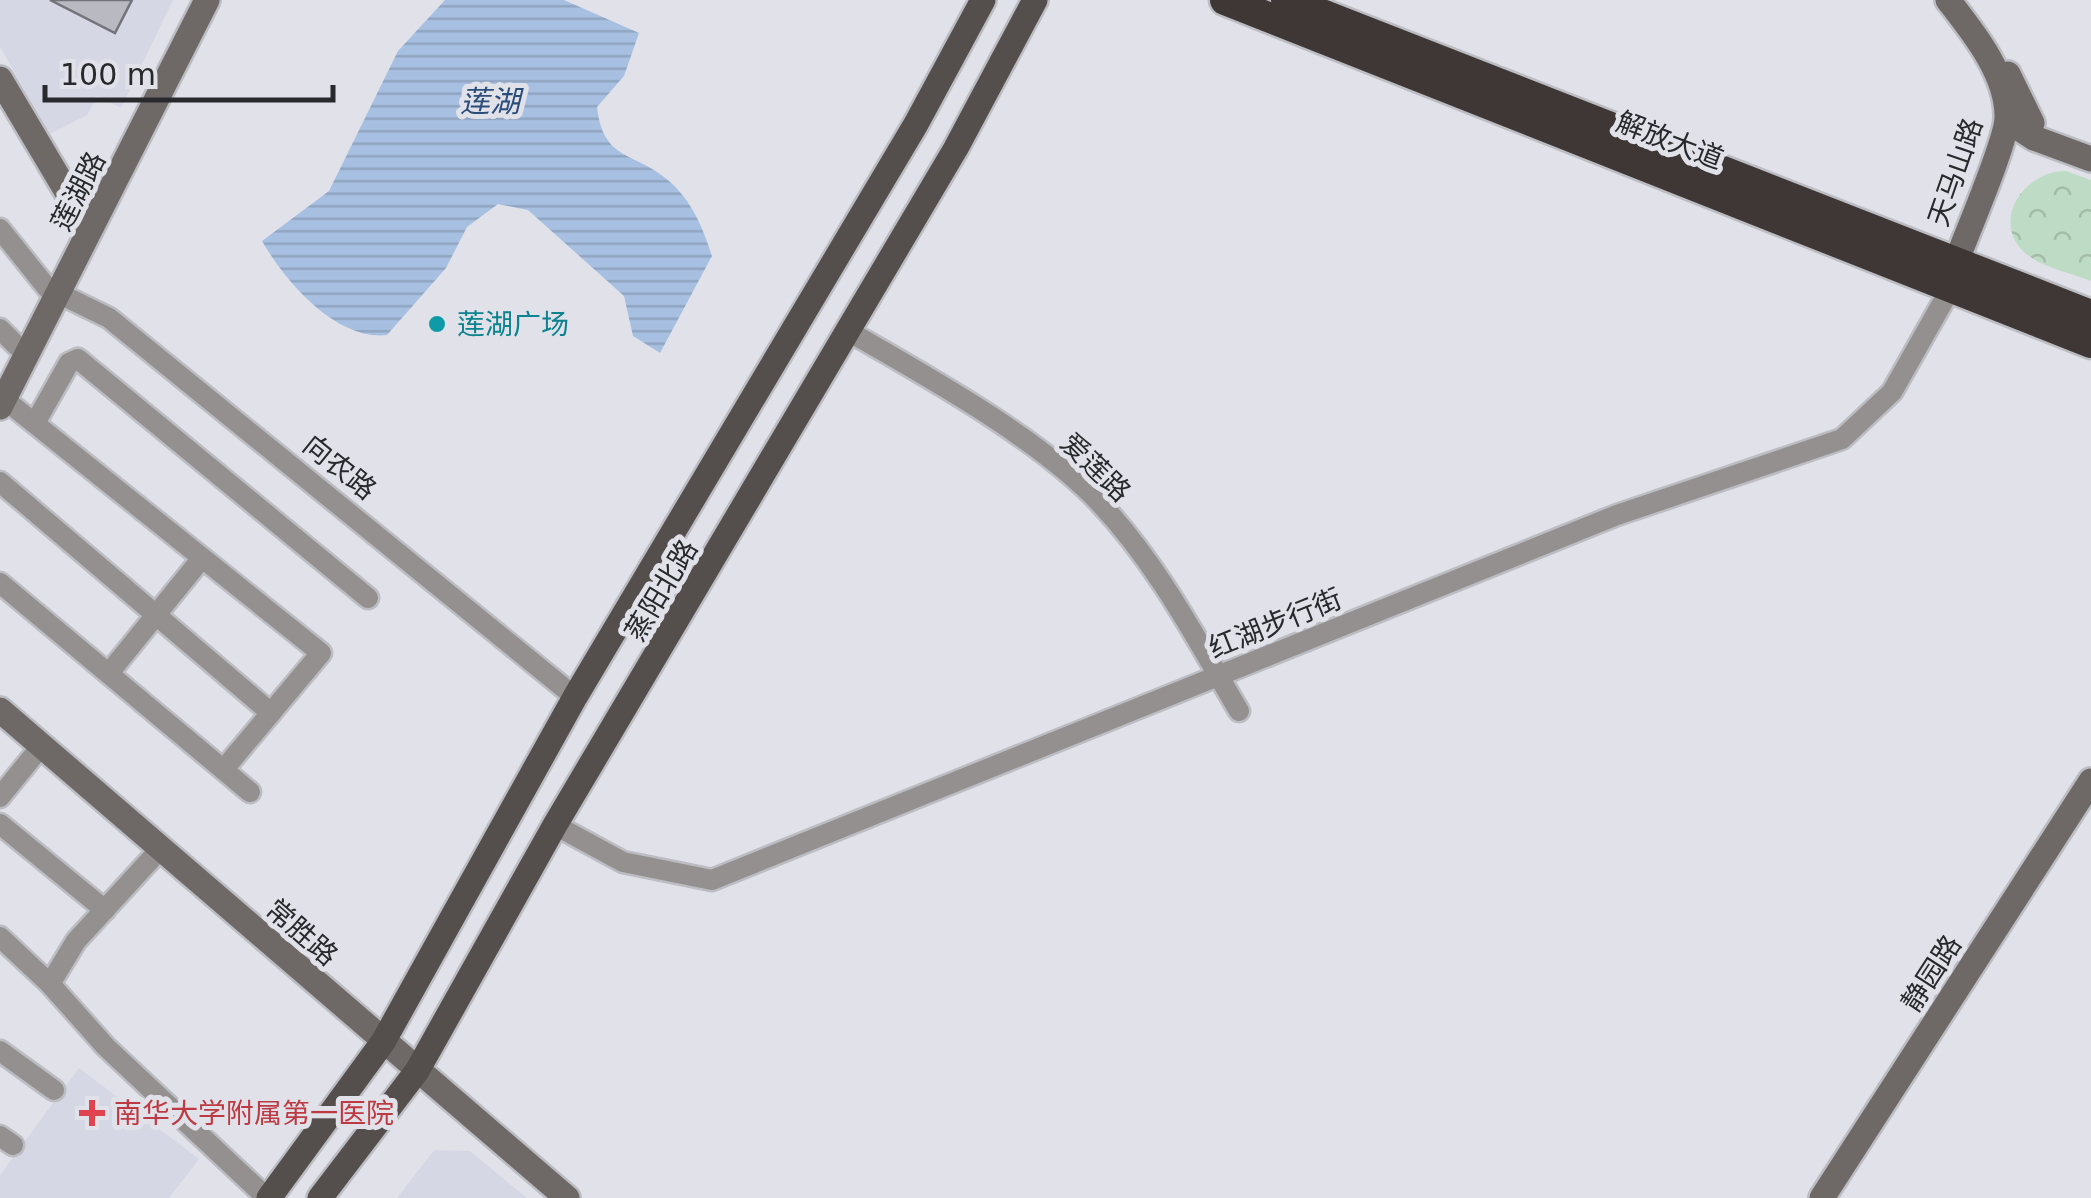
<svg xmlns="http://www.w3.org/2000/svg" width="2091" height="1198" font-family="'DejaVu Sans','Noto Sans SC',sans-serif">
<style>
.built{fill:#d5d7e5}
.park{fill:url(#park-crowns)}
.water{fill:url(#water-rules)}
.building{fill:#b9bac1;stroke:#73747b;stroke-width:2.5}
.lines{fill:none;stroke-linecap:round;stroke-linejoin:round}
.street-casing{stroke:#bcbdc3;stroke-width:25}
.secondary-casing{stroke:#bcbdc3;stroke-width:30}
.primary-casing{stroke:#bcbdc3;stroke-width:30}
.highway-casing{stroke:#bcbdc3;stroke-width:35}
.street{stroke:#94908f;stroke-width:20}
.secondary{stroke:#6e6967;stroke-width:25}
.primary{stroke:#544e4c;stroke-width:25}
.highway{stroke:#3e3735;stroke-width:30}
.culture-dot{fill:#0f9aa8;stroke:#e1e2e9;stroke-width:4}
.health-dot{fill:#e0444e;stroke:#e1e2e9;stroke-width:4}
.labels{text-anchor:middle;stroke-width:10;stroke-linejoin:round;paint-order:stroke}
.street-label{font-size:28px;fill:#28292c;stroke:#e1e2e9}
.culture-label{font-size:28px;fill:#0d838f;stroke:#e1e2e9;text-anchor:start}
.health-label{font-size:28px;fill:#be3a42;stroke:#e1e2e9;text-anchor:start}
.water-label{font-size:30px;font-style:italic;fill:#2b4d79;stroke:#e1e2e9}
</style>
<defs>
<pattern id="park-crowns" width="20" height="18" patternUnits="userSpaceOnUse" patternTransform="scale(2.5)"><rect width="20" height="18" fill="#bedbc5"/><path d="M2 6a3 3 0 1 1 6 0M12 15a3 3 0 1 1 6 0" fill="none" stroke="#a3bca9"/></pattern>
<pattern id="water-rules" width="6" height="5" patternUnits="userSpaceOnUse" patternTransform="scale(2.5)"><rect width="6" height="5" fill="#a7c0e1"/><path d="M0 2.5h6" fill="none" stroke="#90a5c1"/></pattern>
</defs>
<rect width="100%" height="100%" fill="#e1e2e9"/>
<g class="built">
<path d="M0,0h173l-52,108 -24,-12 -10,19 -37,19 -50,-87z"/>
<path d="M79,1068l120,91 -30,39h-169v-23z"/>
<path d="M434,1150l36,1 57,47h-130z"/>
</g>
<path class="park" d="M2066,171l25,9v101c-20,-8 -50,-14 -66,-28 -36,-33 1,-83 41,-82z"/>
<path class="water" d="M445,0h119l75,33 -15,43 -27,31c6,55 38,44 72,74 23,20 34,47 43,75l-52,97 -27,-17 -9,-40 -96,-86 -30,-6 -31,23 -21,41 -59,67c-51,6 -102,-54 -125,-94l67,-50 69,-140z"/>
<path class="building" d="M50,0h82l-17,33z"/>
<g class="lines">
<defs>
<g id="street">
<path d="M0,229l48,60"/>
<path d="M60,294l49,24 466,379"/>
<path d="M0,329l18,18"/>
<path d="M848,331c80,46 189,106 251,171 58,61 98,138 140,209"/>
<path d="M4,399l317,254 -97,116"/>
<path d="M35,423l34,-60 9,-4 290,239"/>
<path d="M0,482l271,231"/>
<path d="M0,583l250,209"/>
<path d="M109,673l93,-115"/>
<path d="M0,797l34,-42"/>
<path d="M0,824l105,86"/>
<path d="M555,825l68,37 89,18 905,-365 225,-76 50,-47 60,-106"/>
<path d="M0,937l50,47 56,63 161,151"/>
<path d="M50,984l26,-43 76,-83"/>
<path d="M0,1051l54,39"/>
<path d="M0,1136l13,9"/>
</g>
<g id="secondary">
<path d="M1948,0c25,32 60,75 59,118 -1,25 -39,112 -50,142"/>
<path d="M2008,74l24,49"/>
<path d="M0,79l83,140"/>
<path d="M2011,123l23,15 57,21"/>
<path d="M0,407l207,-407"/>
<path d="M0,710l567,488"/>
<path d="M1822,1198l269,-417"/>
</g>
<g id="primary">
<path d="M269,1198l114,-156 192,-345 341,-573 67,-124"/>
<path d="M320,1198l97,-127 138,-246 401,-677 79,-148"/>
</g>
<g id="highway">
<path d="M1225,0l866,343"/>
<path d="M1286,0l805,315"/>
</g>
</defs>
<use href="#street" class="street-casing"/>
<use href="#secondary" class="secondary-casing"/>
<use href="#primary" class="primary-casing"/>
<use href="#highway" class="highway-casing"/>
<use href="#street" class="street"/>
<use href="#secondary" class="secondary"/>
<use href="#primary" class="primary"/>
<use href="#highway" class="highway"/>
</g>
<circle class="culture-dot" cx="437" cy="324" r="10"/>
<path class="health-dot" d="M87 1098h10v10h10v10h-10v10h-10v-10h-10v-10h10z"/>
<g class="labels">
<g class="street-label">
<text transform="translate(1670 140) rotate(21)" y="10">解放大道</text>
<text transform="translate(1955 172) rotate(-71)" y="10">天马山路</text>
<text transform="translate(78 191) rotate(-63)" y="10">莲湖路</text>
<text transform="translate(340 467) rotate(39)" y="10">向农路</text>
<text transform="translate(1096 467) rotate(44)" y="10">爱莲路</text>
<text transform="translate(661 590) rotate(-59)" y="10">蒸阳北路</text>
<text transform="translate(1275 623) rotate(-22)" y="10">红湖步行街</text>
<text transform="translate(302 932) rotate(41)" y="10">常胜路</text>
<text transform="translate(1931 973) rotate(-57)" y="10">静园路</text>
</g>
<g class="culture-label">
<text x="457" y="334">莲湖广场</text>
</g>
<g class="health-label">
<text x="114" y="1123">南华大学附属第一医院</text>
</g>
<g class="water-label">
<text x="490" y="112">莲湖</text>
</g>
</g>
<path d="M45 85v15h288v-15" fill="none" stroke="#28292c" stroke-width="5"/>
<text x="60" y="85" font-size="30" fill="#28292c" stroke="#e1e2e9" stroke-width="8" paint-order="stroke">100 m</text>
</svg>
